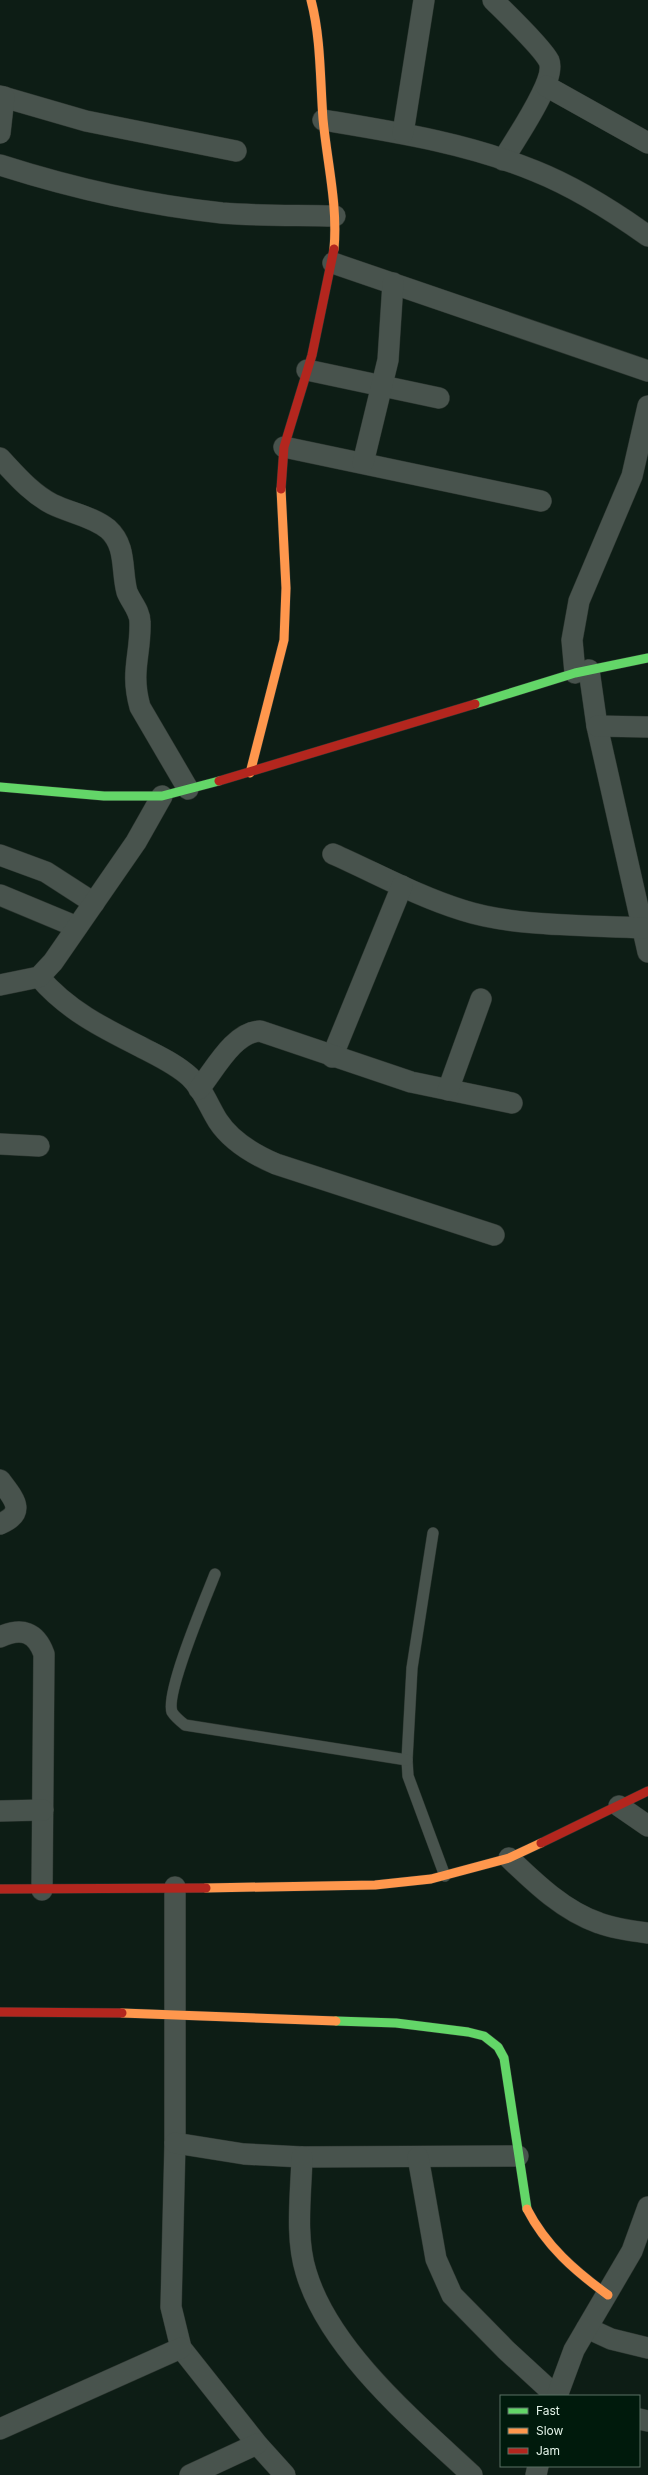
<svg xmlns="http://www.w3.org/2000/svg" width="648" height="2475" font-family="Inter,sans-serif">
<style>
.lines{fill:none;stroke-linecap:round;stroke-linejoin:round}
.lane-casing{stroke:#2b352f;stroke-width:12}
.street-casing{stroke:#2b352f;stroke-width:22}
.fast-casing{stroke:#2b352f;stroke-width:10}
.slow-casing{stroke:#2b352f;stroke-width:10}
.jam-casing{stroke:#2b352f;stroke-width:10}
.lane{stroke:#48534d;stroke-width:11}
.street{stroke:#48534d;stroke-width:21}
.fast{stroke:#63d668;stroke-width:9}
.slow{stroke:#ff974d;stroke-width:9}
.jam{stroke:#b3261e;stroke-width:9}
</style>
<rect width="100%" height="100%" fill="#0d1d15"/>
<g class="lines">
<defs>
<g id="lane">
<path d="M433,1533l-21,135 -5,92 1,16 37,100"/>
<path d="M215,1574c-9,23 -50,119 -43,138 3,5 8,9 13,13l222,35"/>
</g>
<g id="street">
<path d="M493,0c13,13 49,47 56,61 8,19 -35,80 -46,99"/>
<path d="M546,86l102,57"/>
<path d="M0,96l86,25 150,30"/>
<path d="M323,120c72,12 144,23 212,51 40,16 78,40 113,65"/>
<path d="M0,133l4,-36"/>
<path d="M403,133l21,-133"/>
<path d="M0,165c72,23 147,40 222,48 37,3 75,2 113,3"/>
<path d="M333,263l315,108"/>
<path d="M307,370l132,28"/>
<path d="M284,447l257,54"/>
<path d="M0,458c16,17 31,35 52,46 18,9 40,12 56,25 19,17 13,41 19,63 4,10 13,19 13,30 1,33 -10,49 0,85l48,82"/>
<path d="M363,463l25,-103 5,-77"/>
<path d="M589,670l8,56 51,226"/>
<path d="M575,673l-3,-33 7,-39 53,-125 16,-70"/>
<path d="M597,726l51,1"/>
<path d="M333,854c43,19 84,42 129,56 52,17 125,15 181,18"/>
<path d="M0,855l46,17 48,31"/>
<path d="M0,895l77,32"/>
<path d="M39,977c28,33 64,51 102,70 17,9 35,17 49,30 13,12 19,30 28,44 13,20 37,34 58,43l218,71"/>
<path d="M0,985l39,-8 14,-15 83,-120 26,-46"/>
<path d="M332,1057l70,-171"/>
<path d="M199,1089c16,-20 35,-57 61,-58l151,51 101,21"/>
<path d="M448,1090l33,-91"/>
<path d="M0,1144l39,2"/>
<path d="M0,1480c13,18 28,32 0,44"/>
<path d="M0,1637c22,-10 36,-5 44,17l-2,236"/>
<path d="M619,1806l29,20"/>
<path d="M0,1811l43,-1"/>
<path d="M509,1858c26,25 55,53 90,65 16,6 33,8 49,10"/>
<path d="M175,1887v256l-4,164 10,41 76,96 28,31"/>
<path d="M175,2143l69,11 58,3 216,-1"/>
<path d="M302,2157c-1,37 -7,80 4,115 23,78 108,149 166,203"/>
<path d="M418,2157l18,102 16,36 54,55 50,46"/>
<path d="M587,2328l24,11 37,9"/>
<path d="M557,2396l17,-46 58,-99 16,-44"/>
<path d="M639,2419l9,2"/>
<path d="M0,2429l181,-81"/>
<path d="M190,2475l67,-31"/>
<path d="M536,2475l2,-9"/>
</g>
<g id="fast">
<path d="M475,704l100,-31 73,-15"/>
<path d="M0,787l104,9h58l57,-15"/>
<path d="M336,2021l60,2 72,9 16,4 14,11 6,11 23,151"/>
</g>
<g id="slow">
<path d="M311,0c10,38 9,79 12,119 4,43 15,86 11,130"/>
<path d="M250,773l34,-133 2,-52 -5,-99"/>
<path d="M206,1888l169,-3 56,-6 78,-21 32,-15"/>
<path d="M122,2013l214,8"/>
<path d="M527,2209c19,37 48,62 81,86"/>
</g>
<g id="jam">
<path d="M281,489l3,-42 28,-92 22,-106"/>
<path d="M219,781l256,-77"/>
<path d="M541,1843l107,-52"/>
<path d="M0,1889l206,-1"/>
<path d="M0,2012l122,1"/>
</g>
</defs>
<use href="#lane" class="lane-casing"/>
<use href="#street" class="street-casing"/>
<use href="#fast" class="fast-casing"/>
<use href="#slow" class="slow-casing"/>
<use href="#jam" class="jam-casing"/>
<use href="#lane" class="lane"/>
<use href="#street" class="street"/>
<use href="#fast" class="fast"/>
<use href="#slow" class="slow"/>
<use href="#jam" class="jam"/>
</g>
<rect x="500" y="2395" width="140" height="72" fill="#001a0c" stroke="#5b7164"/>
<rect x="508" y="2408" width="20" height="6" fill="#63d668" stroke="#5b7164"/>
<text x="536" y="2415" font-size="12" fill="#e3f3e9">Fast</text>
<rect x="508" y="2428" width="20" height="6" fill="#ff974d" stroke="#5b7164"/>
<text x="536" y="2435" font-size="12" fill="#e3f3e9">Slow</text>
<rect x="508" y="2448" width="20" height="6" fill="#b3261e" stroke="#5b7164"/>
<text x="536" y="2455" font-size="12" fill="#e3f3e9">Jam</text>
</svg>
